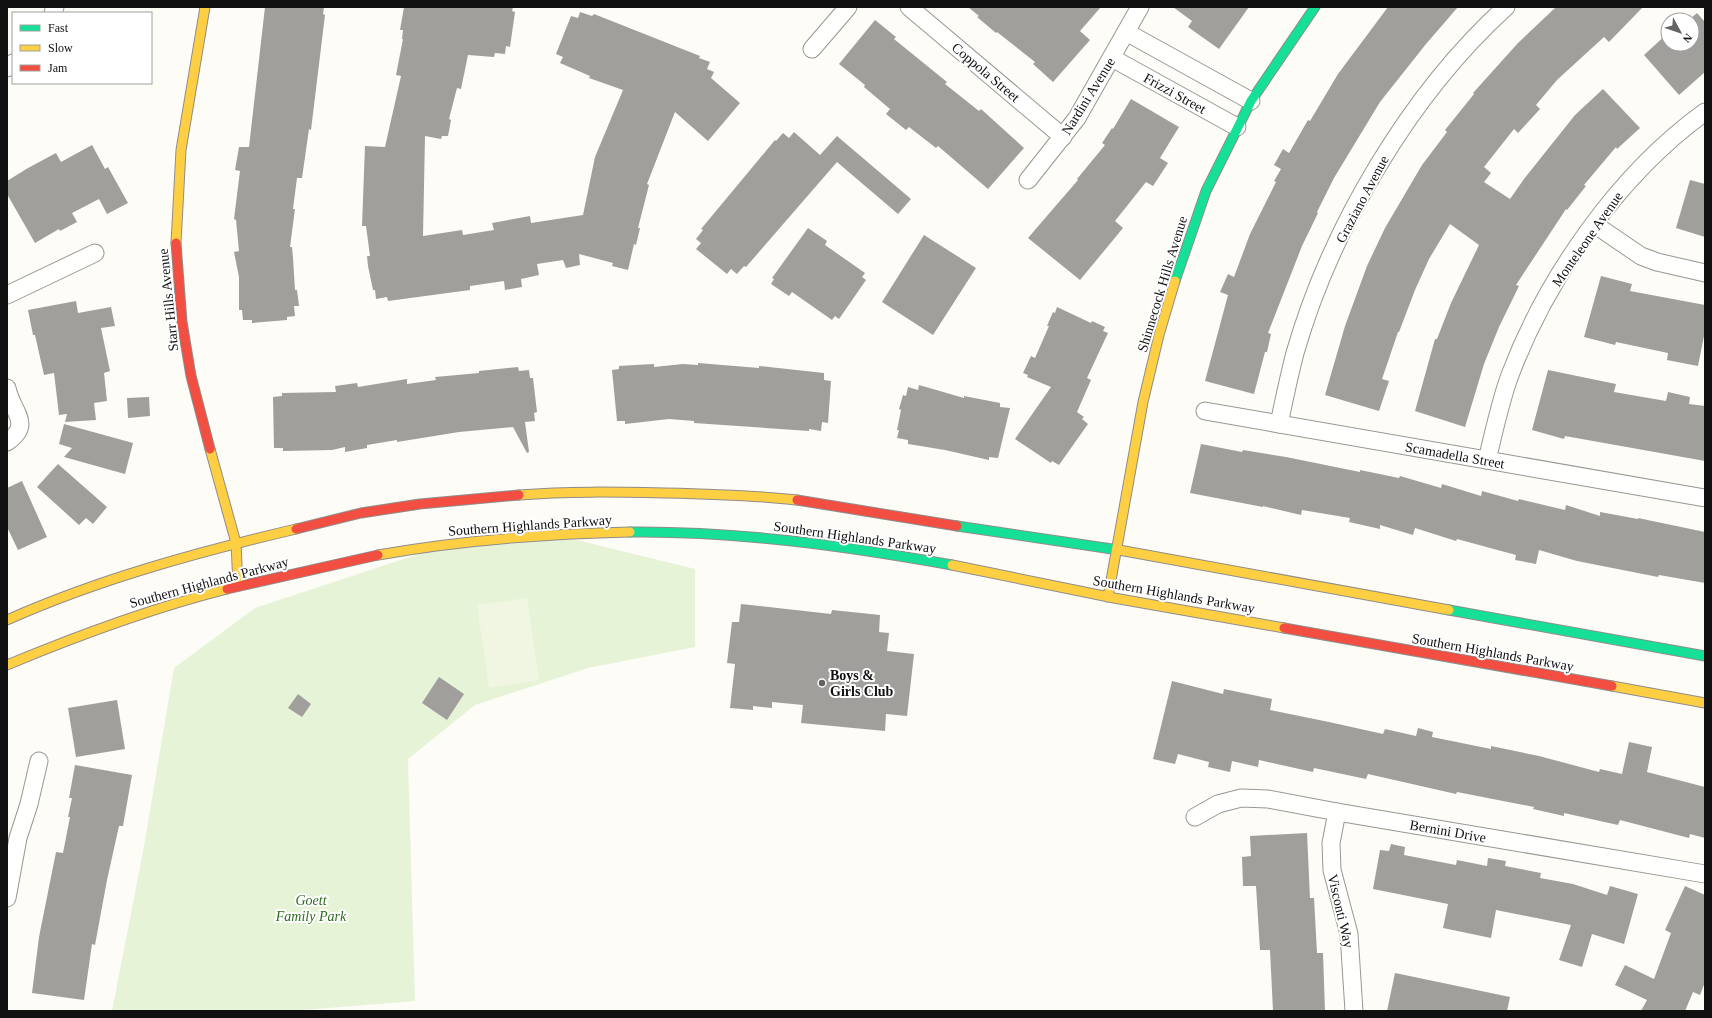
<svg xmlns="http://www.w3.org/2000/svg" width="1712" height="1018" font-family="'Times New Roman',serif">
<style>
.green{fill:#e7f3d7}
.pitch{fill:#f0f6e1}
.building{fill:#a19f9c}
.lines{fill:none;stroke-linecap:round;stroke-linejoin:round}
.street-casing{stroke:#979795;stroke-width:19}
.fast-casing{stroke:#8e8d8b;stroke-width:11}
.slow-casing{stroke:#8e8d8b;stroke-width:11}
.jam-casing{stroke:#8e8d8b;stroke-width:11}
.street{stroke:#fffffe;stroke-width:17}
.fast{stroke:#16e098;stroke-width:9}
.slow{stroke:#ffcf43;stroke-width:9}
.jam{stroke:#f24e42;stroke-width:9}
.poi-dot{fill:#646362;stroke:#fff;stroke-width:1.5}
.labels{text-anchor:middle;stroke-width:4;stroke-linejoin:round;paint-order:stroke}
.street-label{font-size:14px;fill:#111;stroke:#fff}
.poi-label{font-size:14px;font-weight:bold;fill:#111;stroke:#fff;text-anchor:start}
.park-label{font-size:14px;font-style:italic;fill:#2f6b1f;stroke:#fff}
</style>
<rect width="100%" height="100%" fill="#fdfcf7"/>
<path class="green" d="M573,539l122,30v78l-107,21 -113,37 -67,54 7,242 -124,10h-179l31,-159 31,-184 81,-60 176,-58z"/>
<path class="pitch" d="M527,598l12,82 -50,8 -12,-83z"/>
<g class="building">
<path d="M265,7h59l-1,7 2,1 -14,115 -2,-1 -7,49h-5l-4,31h2l-5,38h2l1,11 2,32h2l2,16h-5l1,10 -8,1v3l-35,3v-3h-9l-1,-10h-3v-33l-5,-25 5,-1 -3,-31 -2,-1 6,-48 -5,-1 4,-23h10z"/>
<path d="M404,7h109l-1,4 3,1 -5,35 -4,-1 -1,8 -10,-1 -1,4 -26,-2 -7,34 -4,-1 -8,31 2,1 -3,16h-6l-1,3 -16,-3 -2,100 39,-6 1,5 31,-5 -2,-7 38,-7 1,7 52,-8 12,-58 28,-67 -34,-12 1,-2 -30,-13 3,-6 -7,-3 15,-38 7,2 2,-6 12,4 2,-2 106,42 -1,2 11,4 -3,7 7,3 -3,6 29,25 -32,38 -33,-29 -28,72 2,1 -11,43h2l-4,17 -2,-1 -6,26 -16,-4 1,-3 -34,-9 1,11 -14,3 -3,-8 -26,4 2,11 -18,4 1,8 -17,3 -1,-9 -34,5v4l-82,11 -1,-4 -11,2 -1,-9h-2l-5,-24 -1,-10h3l-4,-30h-4l3,-80 20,1 16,-71 -5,-1 7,-36h-1l1,-9h-3z"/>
<path d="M968,7h133l-21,24 10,9 -37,42 -20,-18 2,-2 -38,-30 -1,1 -19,-16 2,-1z"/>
<path d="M1173,7h76l-30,42 -31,-22 4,-6z"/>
<path d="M1388,7h70l-32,37 -46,58 -46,76 -17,34 1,1 -16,33 -34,87 3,1 -4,18h-2l-11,42 -49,-13 23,-86 -8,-3 8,-18 6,3 16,-43 26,-52 -2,-1 7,-12 -7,-4 9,-16 6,4 19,-33 2,1 28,-47z"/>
<path d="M1556,7h87l-34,35 -5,-5 -47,43 -21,25 4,4 -22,24 -4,-4 -30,38 7,6 -7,9 26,17 14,-20 51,-64 28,-26 37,39 -23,21 -1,-2 -32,38 2,1 -19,24 -1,-1 -50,76 3,1 -20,41 -15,37 -19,63 -50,-16 20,-72h2l14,-36 28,-58 -29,-21 -21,35 -14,31 -16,42h-1l-16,47 7,2 -10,30 -54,-16 20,-69 22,-60 18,-38 37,-63 25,-33 -2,-2 29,-36 -1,-1 45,-50z"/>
<path d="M1697,13l8,9v50l-26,23 -35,-40 24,-22v11h24v-24h-9l4,-4 2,4z"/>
<path d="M875,20l21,17 -2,2 53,43 -2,2 34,27 2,-2 43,39 -36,41 -50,-43 -2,2 -27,-21 -3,3 -20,-16 4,-5 -26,-22 1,-2 -26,-21z"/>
<path d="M1131,99l48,28 -19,31 8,5 -15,23 -7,-4 -31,39 8,7 -43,52 -52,-42 50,-58 -1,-1 28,-34 -3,-2 10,-15 1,1z"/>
<path d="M794,132l26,23 17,-19 74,63 -13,15 -61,-52 -91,105 -2,-1 -7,8 -6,-5 -4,5 -31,-25 5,-6 -5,-4 7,-9 -2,-1 74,-89 1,1 7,-8 6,5z"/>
<path d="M92,145l13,24 3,-2 20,36 -21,11 -8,-15 -27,14 5,9 -17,9 -1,-2 -24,14 -28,-49v-13l21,-13 28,-15 5,9z"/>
<path d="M1690,180l15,4v53l-29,-9z"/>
<path d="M808,228l19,13 -2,4 40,28 -3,4 4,3 -27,39 -4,-3 -3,4 -40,-28 -3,4 -18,-12 3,-5 -2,-1z"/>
<path d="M924,235l52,33 -43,67 -51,-33z"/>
<path d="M1601,276l31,8 -2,7 75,14v26l-7,35 -31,-6 1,-7 -52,-11 -1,3 -31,-8z"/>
<path d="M76,301l2,12 33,-6 4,19 -14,2 9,43 -6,2 3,28 -13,2 2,17 -31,2 2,-8 -8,1 -5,-42 -10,2 -9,-40h-2l-5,-25z"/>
<path d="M1057,307l34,16 1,-2 13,6 -2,4 5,2 -21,45 4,2 -14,32 7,5 -2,2 6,5 -29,41 -7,-4 -1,2 -36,-24 36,-52 -24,-10 1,-2 -5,-2 8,-17 4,2 14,-32h-2l6,-14 2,1z"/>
<path d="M698,363l61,5v-2l65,7v7l7,1 -3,42 -6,-1 -1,9 -12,-2v2l-115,-8v-2l-25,-2 -44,5v-3h-8l-5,-51 7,-1v-3l16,-1 19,-1v3l29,-3 15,1z"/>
<path d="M518,367l1,4 10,-1 1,8h3l4,34 -3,1 1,8 -10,1 4,30 -2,1 -14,-26 -54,5 -62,10v-2l-30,5v3l-22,4v-5l-13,3 -49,1v-3h-9l-1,-51 9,-1v-3l54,-1 -1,-6 22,-3 1,4 49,-8v5l29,-4 -1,-3 44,-4v-2z"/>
<path d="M1548,370l68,14 -2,8 52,9 2,-9 22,5 -1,7 16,2v55l-140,-25 -1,3 -32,-9z"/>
<path d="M919,385l45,13v-2l36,7v4l10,1 -12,50 -9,-1v3l-44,-10 -37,-6v-4l-11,-2 2,-8h-2l4,-20 -2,-1 4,-14 3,1 2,-9 10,3z"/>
<path d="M149,397l1,19 -22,2 -1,-20z"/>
<path d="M64,424l69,19 -8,31 -61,-17 8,-9 -13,-4z"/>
<path d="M1201,444l41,8 1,-2 43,7 74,15v-2l39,8 1,-2 41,12 1,-4 39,12 1,-5 36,10 1,-2 46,11 1,-5 34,11v-4l38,7v-1l67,14v51l-46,-8 -1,2 -81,-16 -38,-11 -3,14 -21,-4 1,-5 -59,-16 -1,2 -41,-13 -2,7 -33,-10v4l-31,-7 1,-4 -48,-8 -1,5 -38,-9v1l-73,-14z"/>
<path d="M58,464l49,43 -14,17 -7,-6 -7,7 -42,-38z"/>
<path d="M22,481l25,56 -29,13 -11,-23v-39z"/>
<path d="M741,604l90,10 1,-4 48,5 -1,17 10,1 -2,18 27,3 -7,62 -21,-2 -1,17 -84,-8 2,-18 -31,-3v6l-19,-2v4l-23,-2 5,-44 -8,-1 5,-41h7z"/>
<path d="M439,677l25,17 -17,26 -25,-17z"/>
<path d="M1172,681l51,13 1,-5 48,10 -2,11 59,12 54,12 2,-5 31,7 2,-8 15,4 -1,5 59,12v-3l48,10 60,16 1,-3 22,5 7,-32 23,5 -5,25 58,15v51l-15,-4 -1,4 -69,-18 -2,5 -54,-12v3l-31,-7 1,-2 -77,-15 -1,2 -88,-20 -2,5 -52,-11 -1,4 -54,-12 -1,7 -26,-6 -2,11 -22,-5 1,-5 -31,-8 -3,10 -22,-5z"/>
<path d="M298,694l13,10 -9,13 -14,-9z"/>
<path d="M117,700l8,49 -49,8 -8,-49z"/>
<path d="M75,765l57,10 -9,51h-4l-12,54 -12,65 -3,-1 -8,56 -52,-7 7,-56 17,-85 7,1 7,-36h-2l4,-19h-3z"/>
<path d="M1307,833l3,65h4l3,55h6l2,58h-52l-3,-61h-10l-4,-64h-13l-1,-29 9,-1 -1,-20z"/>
<path d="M1391,844l14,3 -1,8 52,10 1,-5 30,6 1,-8 18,3 -1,5 36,7 -1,5 33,6 34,11 3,-9 28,8 -14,50 -32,-10 -10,33 -23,-7 12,-35 -75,-15 -5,28 -48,-10 5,-24 -75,-15 7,-39 9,1z"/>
<path d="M1685,886l20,9v87l-5,13 -7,-3 -8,19h-44l6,-11 -32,-15 10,-20 29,14 17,-46 -6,-3z"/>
<path d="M1395,973l115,24 -3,14h-120z"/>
</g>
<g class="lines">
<defs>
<g id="street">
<path d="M909,7l154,130"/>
<path d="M53,13l2,-6"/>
<path d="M1126,32l125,69"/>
<path d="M812,49l36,-42"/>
<path d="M1112,58l125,69"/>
<path d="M7,68l6,-5"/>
<path d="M1028,180l49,-62 63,-111"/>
<path d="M1594,224l47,32 16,6 48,11"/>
<path d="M7,295l88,-42"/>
<path d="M7,388c4,23 27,36 0,54"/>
<path d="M1205,411l500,87"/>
<path d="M1279,424c5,-24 10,-48 16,-71 36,-125 115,-259 211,-346"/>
<path d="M1487,460c7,-28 13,-58 23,-85 37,-98 109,-201 195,-263"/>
<path d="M1337,812l-6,31 1,27 17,64 5,77"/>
<path d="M1195,817l23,-13 23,-6 27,1 69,13 368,62"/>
<path d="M7,898l11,-60 11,-34 10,-43"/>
</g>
<g id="fast">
<path d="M1175,281l31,-90 45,-90 64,-94"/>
<path d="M957,526l162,24"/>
<path d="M630,532c108,-1 216,14 322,33"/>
<path d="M1449,610l256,46"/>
</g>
<g id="slow">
<path d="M176,243l5,-93 24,-143"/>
<path d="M210,449l26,94 2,43"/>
<path d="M519,495c49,-4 97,-3 146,-2 44,1 88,2 132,7"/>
<path d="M1119,550l330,60"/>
<path d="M378,555c83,-15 167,-21 252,-23"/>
<path d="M952,565l162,33 170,30"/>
<path d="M1108,597l35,-195 16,-67 16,-54"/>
<path d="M7,620c92,-41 191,-68 289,-91"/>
<path d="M7,665c72,-30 145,-57 220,-76"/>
<path d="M1612,686l93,17"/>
</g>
<g id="jam">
<path d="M176,243l6,79 9,54 19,73"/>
<path d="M797,500l160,26"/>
<path d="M296,529l65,-16 59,-9 99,-9"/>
<path d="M227,589l151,-34"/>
<path d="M1284,628l328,58"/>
</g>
</defs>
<use href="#street" class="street-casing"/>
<use href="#fast" class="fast-casing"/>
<use href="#slow" class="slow-casing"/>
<use href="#jam" class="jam-casing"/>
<use href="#street" class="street"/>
<use href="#fast" class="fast"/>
<use href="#slow" class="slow"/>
<use href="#jam" class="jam"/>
</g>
<circle class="poi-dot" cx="822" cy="683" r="4"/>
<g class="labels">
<g class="street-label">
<text transform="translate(986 72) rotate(40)" y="5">Coppola Street</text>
<text transform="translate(1175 93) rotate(29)" y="5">Frizzi Street</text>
<text transform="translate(1088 96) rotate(-58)" y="5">Nardini Avenue</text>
<text transform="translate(1362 199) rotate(-62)" y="5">Graziano Avenue</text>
<text transform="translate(1587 239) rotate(-55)" y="5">Monteleone Avenue</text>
<text transform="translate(1162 284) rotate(-73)" y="5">Shinnecock Hills Avenue</text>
<text transform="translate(168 300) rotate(-96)" y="5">Starr Hills Avenue</text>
<text transform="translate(1455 455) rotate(10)" y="5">Scamadella Street</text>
<text transform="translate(530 525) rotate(-4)" y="5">Southern Highlands Parkway</text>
<text transform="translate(855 537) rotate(8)" y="5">Southern Highlands Parkway</text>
<text transform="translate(209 582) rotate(-15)" y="5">Southern Highlands Parkway</text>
<text transform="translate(1174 594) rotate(10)" y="5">Southern Highlands Parkway</text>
<text transform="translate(1493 652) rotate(10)" y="5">Southern Highlands Parkway</text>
<text transform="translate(1448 831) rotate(10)" y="5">Bernini Drive</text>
<text transform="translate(1341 911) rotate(77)" y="5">Visconti Way</text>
</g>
<g class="poi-label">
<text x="830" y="680">Boys &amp;<tspan x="830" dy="16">Girls Club</tspan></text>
</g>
<g class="park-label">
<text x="311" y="905">Goett<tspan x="311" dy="16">Family Park</tspan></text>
</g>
</g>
<rect width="1712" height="1018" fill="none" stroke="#111111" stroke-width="16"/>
<rect x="12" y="12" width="140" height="72" fill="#ffffff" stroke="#a0a0a0"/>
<rect x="20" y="25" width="20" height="6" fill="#16e098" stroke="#a0a0a0"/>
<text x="48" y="32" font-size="12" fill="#111111">Fast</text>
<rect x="20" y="45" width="20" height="6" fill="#ffcf43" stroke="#a0a0a0"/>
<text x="48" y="52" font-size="12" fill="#111111">Slow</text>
<rect x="20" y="65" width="20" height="6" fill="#f24e42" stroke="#a0a0a0"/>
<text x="48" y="72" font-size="12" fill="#111111">Jam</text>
<g transform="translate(1680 32) rotate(130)"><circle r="19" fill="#ffffff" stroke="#a0a0a0"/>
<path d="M0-3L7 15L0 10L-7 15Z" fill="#646362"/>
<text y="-6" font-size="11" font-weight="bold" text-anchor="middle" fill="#111111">N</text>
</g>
</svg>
